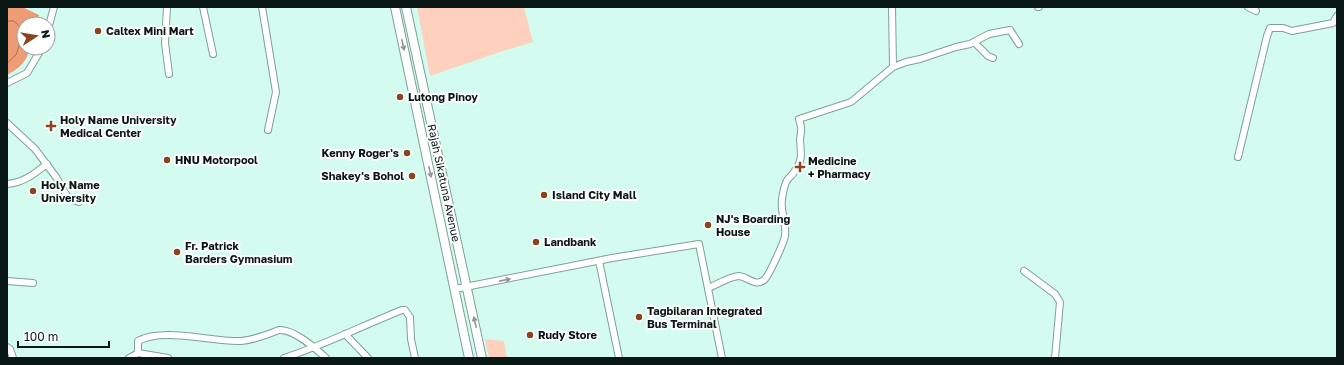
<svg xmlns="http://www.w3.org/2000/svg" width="1344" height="365" font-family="'Golos Text',sans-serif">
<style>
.green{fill:#fdd1bd}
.forest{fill:#ee9c75}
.water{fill:#ed9b75;stroke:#a97458}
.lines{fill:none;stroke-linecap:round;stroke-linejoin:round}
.street-casing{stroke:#7da197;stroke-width:8}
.secondary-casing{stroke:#7da197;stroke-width:10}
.street{stroke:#fff;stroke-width:6}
.secondary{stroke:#fff;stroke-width:8}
.oneway{fill:#919796}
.poi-dot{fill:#89431f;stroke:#fff;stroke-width:1.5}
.labels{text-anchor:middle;stroke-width:4;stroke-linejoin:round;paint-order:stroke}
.poi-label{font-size:11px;font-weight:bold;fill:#0a1815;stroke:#fff;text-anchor:start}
.street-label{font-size:11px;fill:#0a1815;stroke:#fff}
</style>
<rect width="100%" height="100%" fill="#d4fbf0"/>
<g class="green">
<path d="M417,7h107l9,35 -30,9 -73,25z"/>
<path d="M485,339l19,2 3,17h-18z"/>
</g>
<path class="forest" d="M7,7h15l17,8 -2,9h-13v24h7l-1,2c-6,14 -9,17 -23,25z"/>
<path class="water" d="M7,21h7l6,6 1,13 -5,15 -9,8z"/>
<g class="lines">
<defs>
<g id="street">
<path d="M167,7l-2,36 4,31"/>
<path d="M203,7l10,47"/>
<path d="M262,7l14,85 -8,38"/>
<path d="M1038,7h1"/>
<path d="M1248,7l8,4"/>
<path d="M48,29l6,-22"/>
<path d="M974,42l14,14 5,2"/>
<path d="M893,67l13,-5 14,-3 36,-12 14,-3 19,-10 21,-4 9,14"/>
<path d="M7,83l20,-10 15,-25"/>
<path d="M7,123l28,26 21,28 11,19 6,4 6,2"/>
<path d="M1238,157l29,-121 3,-8h13l9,3 41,-8 4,-7"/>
<path d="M7,184c16,-1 27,-10 40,-20"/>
<path d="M599,261l20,97"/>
<path d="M1024,271l31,23 5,8 -5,56"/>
<path d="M7,281l26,2"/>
<path d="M708,288c8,-3 23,-12 31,-12 9,1 16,11 25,4 5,-4 20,-38 21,-44 2,-12 -5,-24 -3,-37 1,-6 2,-15 6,-20 2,-3 5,-4 6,-7 9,-11 7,-19 6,-32 0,-3 1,-5 1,-9 1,-3 -1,-8 -2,-12l52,-17 42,-35 -1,-60"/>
<path d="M455,289l157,-31 87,-14 23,114"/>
<path d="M345,334l23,24"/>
<path d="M7,347l3,2 3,9"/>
<path d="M138,353v-12c26,-14 72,1 103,0 13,-1 25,-6 38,-11 15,-1 36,18 47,28"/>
<path d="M129,358l9,-5 30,5"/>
<path d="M284,358c40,-13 78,-32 118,-48h3l5,7 1,22 4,19"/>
</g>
<g id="secondary">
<path d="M395,7l74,351"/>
<path d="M406,7l76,351"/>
</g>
</defs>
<use href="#street" class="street-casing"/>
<use href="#secondary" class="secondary-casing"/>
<use href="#street" class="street"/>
<use href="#secondary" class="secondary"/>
</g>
<defs><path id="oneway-solid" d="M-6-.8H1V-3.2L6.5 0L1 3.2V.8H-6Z"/></defs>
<g class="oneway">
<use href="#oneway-solid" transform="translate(403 45) rotate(78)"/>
<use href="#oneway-solid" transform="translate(430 172) rotate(78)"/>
<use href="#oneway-solid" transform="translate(505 280) rotate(-11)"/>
<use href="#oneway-solid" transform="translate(475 322) rotate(-103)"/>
</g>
<g class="poi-dot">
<circle cx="98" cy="31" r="4"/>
<circle cx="400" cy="97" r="4"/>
<path d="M49 120h4v4h4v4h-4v4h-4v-4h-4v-4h4z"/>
<circle cx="407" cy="153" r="4"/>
<circle cx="167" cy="160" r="4"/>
<path d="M798 161h4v4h4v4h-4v4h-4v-4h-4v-4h4z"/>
<circle cx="412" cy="176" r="4"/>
<circle cx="33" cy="191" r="4"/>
<circle cx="544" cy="195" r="4"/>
<circle cx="708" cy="225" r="4"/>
<circle cx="536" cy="242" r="4"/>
<circle cx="177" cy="252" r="4"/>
<circle cx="639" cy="317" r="4"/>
<circle cx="530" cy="335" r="4"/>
</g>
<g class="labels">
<g class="poi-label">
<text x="106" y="35">Caltex Mini Mart</text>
<text x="408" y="101">Lutong Pinoy</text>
<text x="60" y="124">Holy Name University<tspan x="60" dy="13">Medical Center</tspan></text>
<text x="399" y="157" text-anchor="end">Kenny Roger's</text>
<text x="175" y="164">HNU Motorpool</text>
<text x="808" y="165">Medicine<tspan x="808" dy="13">+ Pharmacy</tspan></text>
<text x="404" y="180" text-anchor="end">Shakey's Bohol</text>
<text x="41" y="189">Holy Name<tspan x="41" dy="13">University</tspan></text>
<text x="552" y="199">Island City Mall</text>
<text x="716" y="223">NJ's Boarding<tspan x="716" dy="13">House</tspan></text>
<text x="544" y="246">Landbank</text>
<text x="185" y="250">Fr. Patrick<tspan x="185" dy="13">Barders Gymnasium</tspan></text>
<text x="647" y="315">Tagbilaran Integrated<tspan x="647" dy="13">Bus Terminal</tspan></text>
<text x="538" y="339">Rudy Store</text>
</g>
<g class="street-label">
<text transform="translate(444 183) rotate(78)" y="4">Rajah Sikatuna Avenue</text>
</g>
</g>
<rect width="1344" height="365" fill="none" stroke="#0a1815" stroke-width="16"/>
<g transform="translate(36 36) rotate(78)"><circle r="19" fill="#ffffff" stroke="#9da3a1"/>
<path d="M0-3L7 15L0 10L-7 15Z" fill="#89431f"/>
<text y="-6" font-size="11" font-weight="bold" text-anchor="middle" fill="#0a1815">N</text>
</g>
<path d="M18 341v6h91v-6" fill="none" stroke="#0a1815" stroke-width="2"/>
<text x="24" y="341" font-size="12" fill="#0a1815" stroke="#ffffff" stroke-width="3" paint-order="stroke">100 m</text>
</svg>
